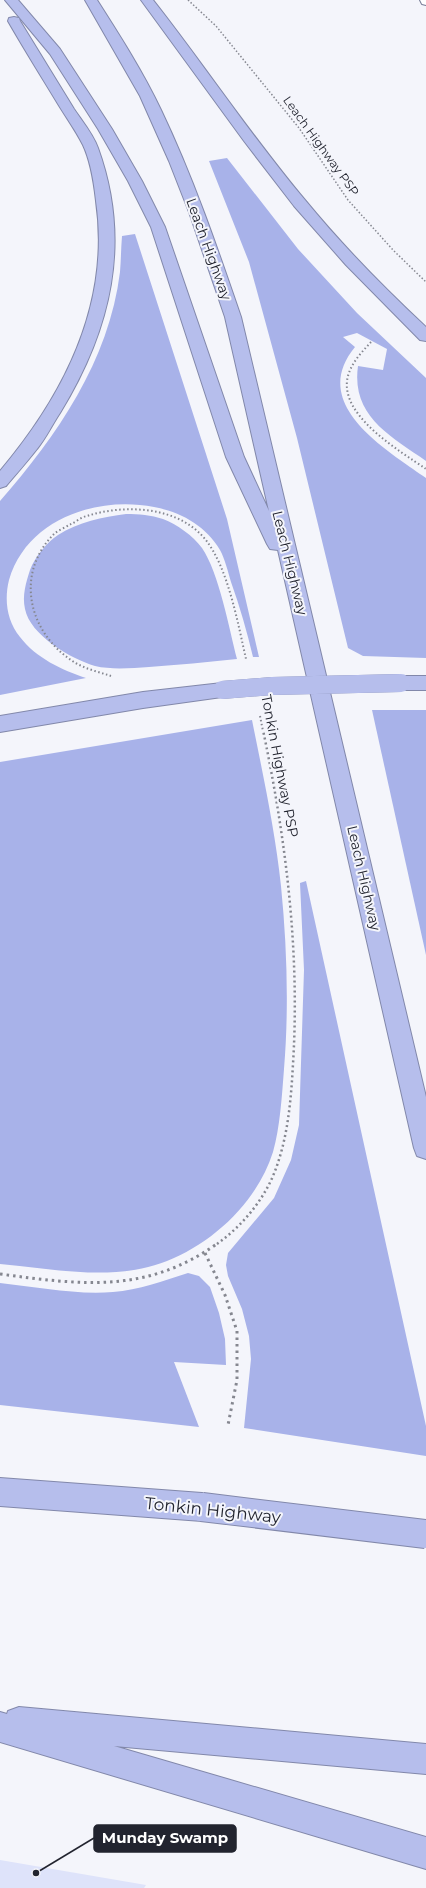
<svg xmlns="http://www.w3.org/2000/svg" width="426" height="1888" font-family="Montserrat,sans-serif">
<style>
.green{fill:#dee3fa}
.forest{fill:#a8b2e9}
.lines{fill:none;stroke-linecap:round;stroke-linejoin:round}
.street-casing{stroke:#767c97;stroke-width:2}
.highway-casing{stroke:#8288aa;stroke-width:2}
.path-far3{stroke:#858790;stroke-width:1.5;stroke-dasharray:1.5 2;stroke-linecap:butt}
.path-far2{stroke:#858790;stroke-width:2;stroke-dasharray:1.5 2.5;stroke-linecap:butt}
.path-far1{stroke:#858790;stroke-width:2.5;stroke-dasharray:2 3;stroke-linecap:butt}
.path{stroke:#858790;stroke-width:3;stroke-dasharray:2.5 4;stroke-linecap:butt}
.street{fill:#fff;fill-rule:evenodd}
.highway{fill:#b6beec;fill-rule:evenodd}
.highway-bridge-far1-casing{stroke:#8288aa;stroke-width:18;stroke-linecap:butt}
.highway-bridge-casing{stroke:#8288aa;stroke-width:30;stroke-linecap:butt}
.highway-bridge-far1{stroke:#b6beec;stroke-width:18}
.highway-bridge{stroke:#b6beec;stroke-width:28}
.labels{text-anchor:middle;stroke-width:4;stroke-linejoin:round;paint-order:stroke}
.far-street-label{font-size:12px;fill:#22242f;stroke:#f4f5fb}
.street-label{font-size:14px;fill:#22242f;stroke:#f4f5fb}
.near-street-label{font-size:17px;fill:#22242f;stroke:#f4f5fb}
.leader{fill:none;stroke:#22242f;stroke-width:1.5}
.callout-dot{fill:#22242f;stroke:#f4f5fb;stroke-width:1.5}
.callout{fill:#22242f;stroke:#22242f;stroke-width:1.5}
.callout-label{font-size:15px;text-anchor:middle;font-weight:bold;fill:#fff}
</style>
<rect width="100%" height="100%" fill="#f4f5fb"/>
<path class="green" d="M0,1860l146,25 -2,3h-144z"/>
<g class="forest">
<path d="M227,158l71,91 59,64 69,65v83c-36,-25 -75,-45 -68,-95l25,4 4,-21 -30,-16 -14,4 12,10c-47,57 30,102 71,131v180l-63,-2 -15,-8 -51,-210 -48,-176 -40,-101z"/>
<path d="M135,234l92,285 32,138h-6c-6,-25 -13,-50 -22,-75 -3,-10 -6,-23 -11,-32 -14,-24 -39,-38 -66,-43 -58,-11 -127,12 -145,73 -5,20 -2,41 11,57 16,21 42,33 66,41l-86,17v-194c57,-65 109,-140 120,-229 1,-12 1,-24 2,-36z"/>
<path d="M126,514c13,0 25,1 37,5 14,5 30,17 39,29 17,25 27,80 35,111 -30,3 -59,6 -88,8 -17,1 -37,3 -54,-1 -24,-7 -65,-31 -70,-57 -3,-14 1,-26 5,-39 5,-13 16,-27 28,-35 20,-13 45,-18 68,-21z"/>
<path d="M372,710h54v245z"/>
<path d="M252,720c11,55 23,110 29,166 6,60 8,123 3,183 -2,26 -4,59 -11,83 -16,50 -59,90 -106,109 -53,21 -112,8 -167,3v-502z"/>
<path d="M306,881l120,545v30l-182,-28 7,-69 -2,-23 -7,-27 -14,-33 -2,-11 2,-12 46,-55 17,-38 8,-35 5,-155 -4,-87z"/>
<path d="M188,1273l11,3 11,11 9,26 6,26 1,26 -52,-3 25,65 -199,-22v-122c37,4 76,12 113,9 26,-2 50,-11 75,-19z"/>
</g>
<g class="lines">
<defs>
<path id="street" d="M420,0h6v5l-4,-1z"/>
<g id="highway">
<path d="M5,0h13l42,49 52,80 30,52 23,46 79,230 25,54 -44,-194 -36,-105 -20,-51 -29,-65 -55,-96h12c23,36 46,72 64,110 32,67 56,137 80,207l185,780v62l-9,-3 -3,-8 -136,-598 -8,-1 -3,-5 -41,-87 -75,-230 -23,-46 -30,-52 -48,-75z"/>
<path d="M141,0h12c52,66 98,136 152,200 37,45 78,87 121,127v14l-6,-1 -74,-75 -52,-59 -50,-65z"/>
<path d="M14,17l5,1 1,3c18,29 36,59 54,88 8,12 19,25 24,39 34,94 13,182 -38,265 -8,12 -14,25 -23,36 -10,13 -21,25 -31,37l-6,2v-17c65,-77 111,-168 96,-270 -2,-18 -5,-39 -13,-56 -7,-14 -17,-28 -25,-41 -17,-28 -34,-55 -50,-83l1,-3z"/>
<path d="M401,676h25v14h-25l-7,-2 -3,-5 3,-5z"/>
<path d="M222,683l7,2 3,5 -3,5 -7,2 -79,11 -143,24v-16l143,-24z"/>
<path d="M0,1478l202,15 10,4 4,10 -4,10 -10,4 -202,-15z"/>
<path d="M19,1707l407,37v30l-312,-28 312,91v32l-426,-127v-30l7,2 1,-3z"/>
</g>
</defs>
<use href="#street" class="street-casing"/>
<use href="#highway" class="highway-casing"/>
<path class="path-far3" d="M188,0l28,26 83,102 49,72 45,50 33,32"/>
<g class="path-far2">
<path d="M371,342c-10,11 -22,23 -24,39 -4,37 53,70 79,88"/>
<path d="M111,676c-12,-4 -26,-7 -37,-14 -46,-29 -60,-89 -19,-129 4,-3 11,-6 16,-9 5,-2 10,-7 16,-8 37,-12 91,-10 118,23 23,28 33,85 41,120"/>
<path d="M260,716l3,15"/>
</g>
<path class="path-far1" d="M217,1244c25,-18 47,-44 58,-73 13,-34 16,-71 18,-107 7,-112 -7,-224 -30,-334"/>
<g class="path">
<path d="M205,1253l20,42 12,36v49l-9,45"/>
<path d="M0,1274c82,11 147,20 218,-31"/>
</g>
<use href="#street" class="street"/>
<use href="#highway" class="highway"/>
<defs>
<path id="highway-bridge-far1" d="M222,690l50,-4 129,-3"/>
<path id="highway-bridge" d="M202,1507l224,27"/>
</defs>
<use href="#highway-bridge-far1" class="highway-bridge-far1-casing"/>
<use href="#highway-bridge" class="highway-bridge-casing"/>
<use href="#highway-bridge-far1" class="highway-bridge-far1"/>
<use href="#highway-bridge" class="highway-bridge"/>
</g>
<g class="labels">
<g class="far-street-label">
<text transform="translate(321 146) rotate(54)" y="4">Leach Highway PSP</text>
</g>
<g class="street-label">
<text transform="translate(209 249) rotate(70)" y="5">Leach Highway</text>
<text transform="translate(290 563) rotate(76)" y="5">Leach Highway</text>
<text transform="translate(280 766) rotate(79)" y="5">Tonkin Highway PSP</text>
<text transform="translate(364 878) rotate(77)" y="5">Leach Highway</text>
</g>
<g class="near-street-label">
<text transform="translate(213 1510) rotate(6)" y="6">Tonkin Highway</text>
</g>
</g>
<path class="leader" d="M36 1873L94 1838"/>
<circle class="callout-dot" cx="36" cy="1873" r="4"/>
<rect class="callout" x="94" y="1825" width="142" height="27" rx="4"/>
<g class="callout-label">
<text x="165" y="1843">Munday Swamp</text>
</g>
</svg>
